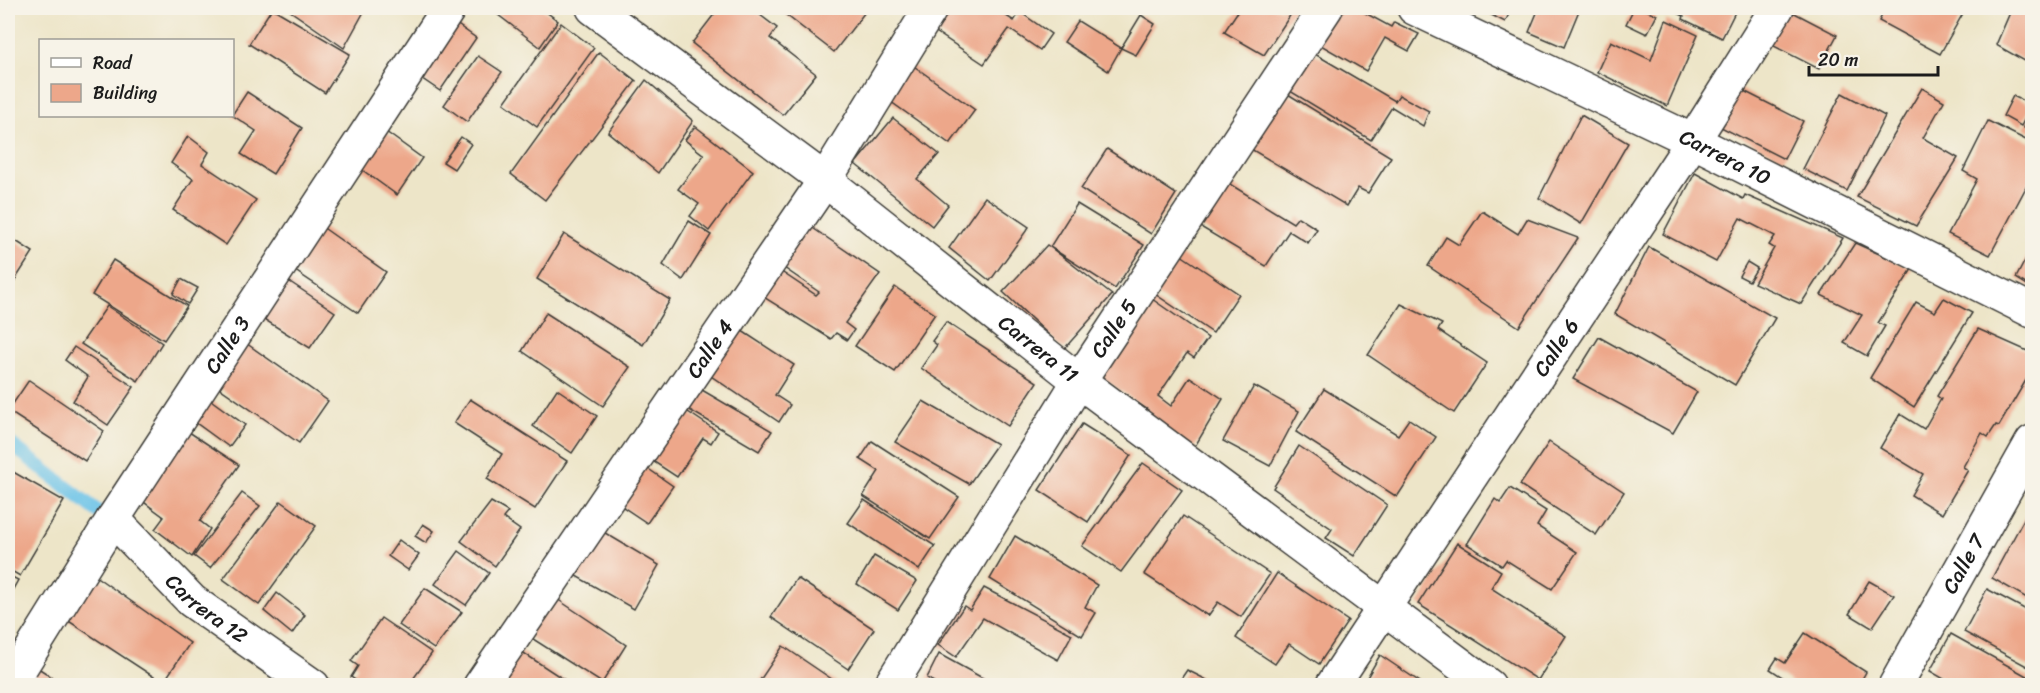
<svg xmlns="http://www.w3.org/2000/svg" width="2040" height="693" font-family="Sriracha,sans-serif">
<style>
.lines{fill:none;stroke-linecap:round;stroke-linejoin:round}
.stream{stroke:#6ac3e8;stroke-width:14}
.building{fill:#eda78a}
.street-casing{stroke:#3b3a36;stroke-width:36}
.secondary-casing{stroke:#3b3a36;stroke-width:36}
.street{stroke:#fff;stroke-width:33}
.secondary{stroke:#fff;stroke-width:33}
.labels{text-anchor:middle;stroke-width:5;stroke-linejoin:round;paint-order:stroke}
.street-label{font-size:21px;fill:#1c1c1c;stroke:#f7f3e8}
</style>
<rect width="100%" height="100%" fill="#f7f3e8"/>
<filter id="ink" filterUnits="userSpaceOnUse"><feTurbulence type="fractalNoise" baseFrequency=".0167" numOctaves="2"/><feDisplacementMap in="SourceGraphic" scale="12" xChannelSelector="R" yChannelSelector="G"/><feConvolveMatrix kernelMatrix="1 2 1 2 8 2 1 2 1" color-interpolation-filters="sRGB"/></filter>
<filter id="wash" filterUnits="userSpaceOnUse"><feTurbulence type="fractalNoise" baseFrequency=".008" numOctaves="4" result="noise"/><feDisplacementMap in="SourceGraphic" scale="24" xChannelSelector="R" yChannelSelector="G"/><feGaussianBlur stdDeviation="1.35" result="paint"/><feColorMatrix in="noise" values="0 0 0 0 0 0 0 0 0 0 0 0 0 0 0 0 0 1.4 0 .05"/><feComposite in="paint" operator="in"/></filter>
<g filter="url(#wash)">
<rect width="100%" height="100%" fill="#ede5c8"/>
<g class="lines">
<path class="stream" d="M8,442l105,81"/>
</g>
<g id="blocks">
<g class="building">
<path d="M272,8l78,46 -25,39 -76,-49z"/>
<path d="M286,8h80l-22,40z"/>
<path d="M489,8h52l17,13 -18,26z"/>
<path d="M719,8h32l26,20 -7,10 46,36 -33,41 -91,-72z"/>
<path d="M777,8h81l7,4 -31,40z"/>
<path d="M940,8h54l20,13 6,-9 31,22 -11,16 -31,-21 -25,35 -57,-38z"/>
<path d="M1240,8h55l-31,47 -40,-23z"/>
<path d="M1331,8h25l35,19 3,-5 25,12 -10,17 -24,-13 -19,33 -54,-31z"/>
<path d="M1478,8h34l-7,14z"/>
<path d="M1539,8h41l-16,39 -35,-15z"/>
<path d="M1634,8h8l15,7 -10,19 -21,-10z"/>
<path d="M1667,8h70l-15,30 -39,-19 1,-3z"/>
<path d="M1785,8l52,27 -18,34 -51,-26z"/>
<path d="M1886,8h80l-26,46 -61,-33z"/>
<path d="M2012,8h20v57l-36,-20z"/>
<path d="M1141,15l14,9 -19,31 -15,-7 -13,23 -44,-29 14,-21 43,27z"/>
<path d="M1666,20l32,15 -31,71 -70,-34 14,-31 40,19z"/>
<path d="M455,23l21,15 -36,53 -22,-15z"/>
<path d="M561,23l33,25 -57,79 -33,-24z"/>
<path d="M1303,47l92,54 4,-6 30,16 -6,15 -31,-19 -21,33 -91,-55z"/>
<path d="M599,52l37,29 -91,119 -34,-26z"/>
<path d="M478,56l24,16 -35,50 -23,-17z"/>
<path d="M904,59l71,51 -25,34 -70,-50z"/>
<path d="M646,80l47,41 -35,52 -50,-41z"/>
<path d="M1732,85l71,36 -19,38 -71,-36z"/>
<path d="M1278,88l113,69 -23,36 -10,-5 -11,18 -103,-61z"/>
<path d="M1922,88l22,13 -21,37 35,20 -42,68 -59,-29z"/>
<path d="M247,92l55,36 -29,46 -32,-20 15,-23 -24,-16z"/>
<path d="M1842,93l43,23 -38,75 -44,-22z"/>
<path d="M2013,96l19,9 -11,21 -18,-10z"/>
<path d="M2032,109v23l-8,-4z"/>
<path d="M1581,115l47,28 -47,81 -42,-26z"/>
<path d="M893,118l46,36 -22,25 31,26 -16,21 -77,-62z"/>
<path d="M1988,121l44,22v33l-42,79 -42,-21 29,-55 -14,-8z"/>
<path d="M375,124l47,34 -25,37 -47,-34z"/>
<path d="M695,126l58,45 -44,60 -19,-15 9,-12 -21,-15 26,-34 -19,-15z"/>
<path d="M188,136l21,16 -7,12 54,36 -30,45 -53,-35 20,-31 -22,-16z"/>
<path d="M461,137l10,7 -17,25 -11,-7z"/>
<path d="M1107,149l69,45 -25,40 -70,-45z"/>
<path d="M1695,173l48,26 2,-4 98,43 -42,66 -47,-21 20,-35 -5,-3 6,-9 -35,-18 -24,44 -53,-28z"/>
<path d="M1228,183l65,40 5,-6 19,12 -9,14 -19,-12 -23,35 -67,-40z"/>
<path d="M985,197l44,30 -39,54 -41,-33z"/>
<path d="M1077,204l67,41 -29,44 -65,-42 62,48 -48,54 -61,-57 44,-47 3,2z"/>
<path d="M1482,211l36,23 9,-15 51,19 -59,89 -91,-61 18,-29 13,8z"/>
<path d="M801,220l79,54 -35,49 9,7 -7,10 -11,-7 -5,6 -77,-48 17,-26 45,30 3,-3 -45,-31z"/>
<path d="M689,221l22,14 -28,45 -20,-15z"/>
<path d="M318,224l68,48 -28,41 -70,-47z"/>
<path d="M564,234l106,66 -27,45 -106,-66z"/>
<path d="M8,236l25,16 -25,39z"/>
<path d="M1855,243l57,26 -34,54 7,3 -18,30 -23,-13 18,-28 -41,-20z"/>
<path d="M1649,247l126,71 -40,67 -120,-71z"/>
<path d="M2032,247v41l-16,-10z"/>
<path d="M1181,255l58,39 -26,39 -58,-39z"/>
<path d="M113,260l74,46 -23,34 -72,-45z"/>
<path d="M1747,262l10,6 -8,13 -10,-5z"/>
<path d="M281,276l54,36 -25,36 -56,-35z"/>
<path d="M181,279l17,9 -10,16 -15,-10z"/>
<path d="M895,287l40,27 -40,58 -40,-26z"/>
<path d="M1944,298l28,15 -58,94 -44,-29 46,-76 19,10z"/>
<path d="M1152,299l56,39 -14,20 -7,-5 -29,43 13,10 19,-29 33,22 -29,49 -50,-32 4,-6 -47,-33z"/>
<path d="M1401,304l41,20 -4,6 49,33 -33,50 -86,-58z"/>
<path d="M107,306l55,37 -24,38 -57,-37z"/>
<path d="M546,313l84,54 -27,39 -81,-55z"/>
<path d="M946,322l91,60 -29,44 -87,-58 16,-23 -5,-4z"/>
<path d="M739,329l55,36 -19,30 15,10 -11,17 -71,-48z"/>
<path d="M1978,329l54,24v17l-33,56 -3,-1 -8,12 -6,-4 -19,34 5,3 -26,44 -31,-19 12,-21 -43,-26 20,-34 24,15 17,-30 -4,-3z"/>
<path d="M1599,337l98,55 -24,41 -100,-54z"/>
<path d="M243,341l85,60 -29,42 -88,-61z"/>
<path d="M74,347l60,40 -26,38 -35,-24 15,-24 -23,-17z"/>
<path d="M29,380l75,51 -19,30 -77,-50z"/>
<path d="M690,383l82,48 -13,20 -83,-49z"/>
<path d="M1254,386l45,25 -29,55 -47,-25z"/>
<path d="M557,389l40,27 -25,37 -39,-27z"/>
<path d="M1324,389l74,46 11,-16 27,18 -39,60 -101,-65z"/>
<path d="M208,398l37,27 -16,22 -37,-27z"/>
<path d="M470,399l97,62 -32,48 -48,-30 15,-25 -48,-31z"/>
<path d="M923,401l74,43 -28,40 -74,-42z"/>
<path d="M676,404l42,28 -7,11 -8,-5 -26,39 -35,-23z"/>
<path d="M1082,424l49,31 -43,67 -49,-32z"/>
<path d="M186,430l53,35 -39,56 10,8 -18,28 -37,-28 9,-12 -31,-23z"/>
<path d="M872,441l87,56 -29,42 -67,-43 16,-25 -19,-12z"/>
<path d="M1549,442l75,50 -28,43 -76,-50z"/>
<path d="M1299,446l88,59 -33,51 -28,-18 6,-9 -59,-41z"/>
<path d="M637,461l36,25 -26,37 -36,-24z"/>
<path d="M1143,463l39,27 -61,82 -39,-26z"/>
<path d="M8,469l56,32 -44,75 -12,-7z"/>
<path d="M1510,488l36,23 -9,15 40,26 -25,37 -46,-29 -4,6 -35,-22 28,-45 5,4z"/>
<path d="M242,493l18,13 -50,62 -16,-12z"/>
<path d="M864,500l71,46 -16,24 -71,-47z"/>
<path d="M281,501l35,25 -57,79 -36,-26z"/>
<path d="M491,502l17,10 -5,6 17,12 -25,36 -34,-25z"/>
<path d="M2032,504v97l-40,-23z"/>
<path d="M1183,516l87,58 -29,43 -23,-15 -10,14 -64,-42z"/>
<path d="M423,524l11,7 -8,12 -11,-7z"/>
<path d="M595,527l64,38 -25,44 -65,-37z"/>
<path d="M1015,536l82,49 -12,22 11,6 -14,23 -92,-57z"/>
<path d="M399,540l20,15 -11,15 -20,-14z"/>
<path d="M1457,543l44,28 -10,17 75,48 -28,44 -120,-76z"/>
<path d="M459,551l30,22 -23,32 -31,-21z"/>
<path d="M874,556l43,25 -19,29 -41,-26z"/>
<path d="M91,573l99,70 -27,40 -99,-65z"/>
<path d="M1277,573l71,48 -29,43 -30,-20 -14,20 -39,-26z"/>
<path d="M8,575l10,5 -10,18z"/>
<path d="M797,578l77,51 -26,40 -77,-52z"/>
<path d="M1869,581l25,14 -22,33 -23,-14z"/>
<path d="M425,588l37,24 -28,37 -35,-24z"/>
<path d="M984,588l88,46 -14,26 -75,-42 -27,39 -18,-12 26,-39 6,4z"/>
<path d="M1987,589l45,24v56l-68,-37z"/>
<path d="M277,593l28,22 -13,19 -28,-23z"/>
<path d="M548,593l78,52 -24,38 -80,-51z"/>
<path d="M381,618l51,35 -24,33h-44l-13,-9 7,-11 -7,-5z"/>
<path d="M1805,633l61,39 -8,14h-62l-26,-17 7,-11 8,5z"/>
<path d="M1951,634l81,45v7h-76l-26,-15z"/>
<path d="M510,644l64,42h-92z"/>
<path d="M783,646l59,40h-86z"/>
<path d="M939,654l58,32h-57l-13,-8z"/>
<path d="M1380,655l46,31h-64z"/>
<path d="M32,664l34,22h-48z"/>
<path d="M1187,670l18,9 11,7h-40z"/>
</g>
</g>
</g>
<g filter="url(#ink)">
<use href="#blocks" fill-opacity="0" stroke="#3b3a36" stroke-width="1.5"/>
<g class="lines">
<defs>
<g id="street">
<path id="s1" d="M593,8l232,172 254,201 410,305"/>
<path id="s2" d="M1414,8l279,133 339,170"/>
<path id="s3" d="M113,519l79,82 121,85"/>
<path id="s4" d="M9,686l104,-167 336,-511"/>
<path id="s5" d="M480,686l345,-506 106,-172"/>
<path id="s6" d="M890,686l189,-305 247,-373"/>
<path id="s7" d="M1332,686l361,-545 84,-133"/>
</g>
<g id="secondary">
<path id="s8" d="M1895,686l137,-244"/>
</g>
</defs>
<use href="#street" class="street-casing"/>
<use href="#secondary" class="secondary-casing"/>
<use href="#street" class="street"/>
<use href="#secondary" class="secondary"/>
</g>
</g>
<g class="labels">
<g class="street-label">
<text dy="7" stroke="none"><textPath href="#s2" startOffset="345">Carrera 10</textPath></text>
<text dy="7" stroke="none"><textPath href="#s6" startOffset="422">Calle 5</textPath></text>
<text dy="7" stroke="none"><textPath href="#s4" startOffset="405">Calle 3</textPath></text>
<text dy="7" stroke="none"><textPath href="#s7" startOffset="406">Calle 6</textPath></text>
<text dy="7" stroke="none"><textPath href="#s5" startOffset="408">Calle 4</textPath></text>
<text dy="7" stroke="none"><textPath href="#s1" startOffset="561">Carrera 11</textPath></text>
<text dy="7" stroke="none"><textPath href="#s8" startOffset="140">Calle 7</textPath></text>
<text dy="7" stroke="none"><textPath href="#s3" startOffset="130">Carrera 12</textPath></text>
</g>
</g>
<rect width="2040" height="693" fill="none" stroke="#f7f3e8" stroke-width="30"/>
<rect x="39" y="39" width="195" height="78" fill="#f7f3e8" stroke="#9f9d96" stroke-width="1.5"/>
<rect x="51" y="58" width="30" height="9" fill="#ffffff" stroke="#9f9d96" stroke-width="1.5"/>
<text x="93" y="69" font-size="18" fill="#1c1c1c">Road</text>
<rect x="51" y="84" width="30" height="18" fill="#eda78a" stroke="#9f9d96" stroke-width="1.5"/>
<text x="93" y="99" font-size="18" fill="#1c1c1c">Building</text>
<path d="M1809 66v9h129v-9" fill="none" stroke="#1c1c1c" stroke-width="3"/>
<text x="1818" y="66" font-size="18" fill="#1c1c1c" stroke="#f7f3e8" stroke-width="4.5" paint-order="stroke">20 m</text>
</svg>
